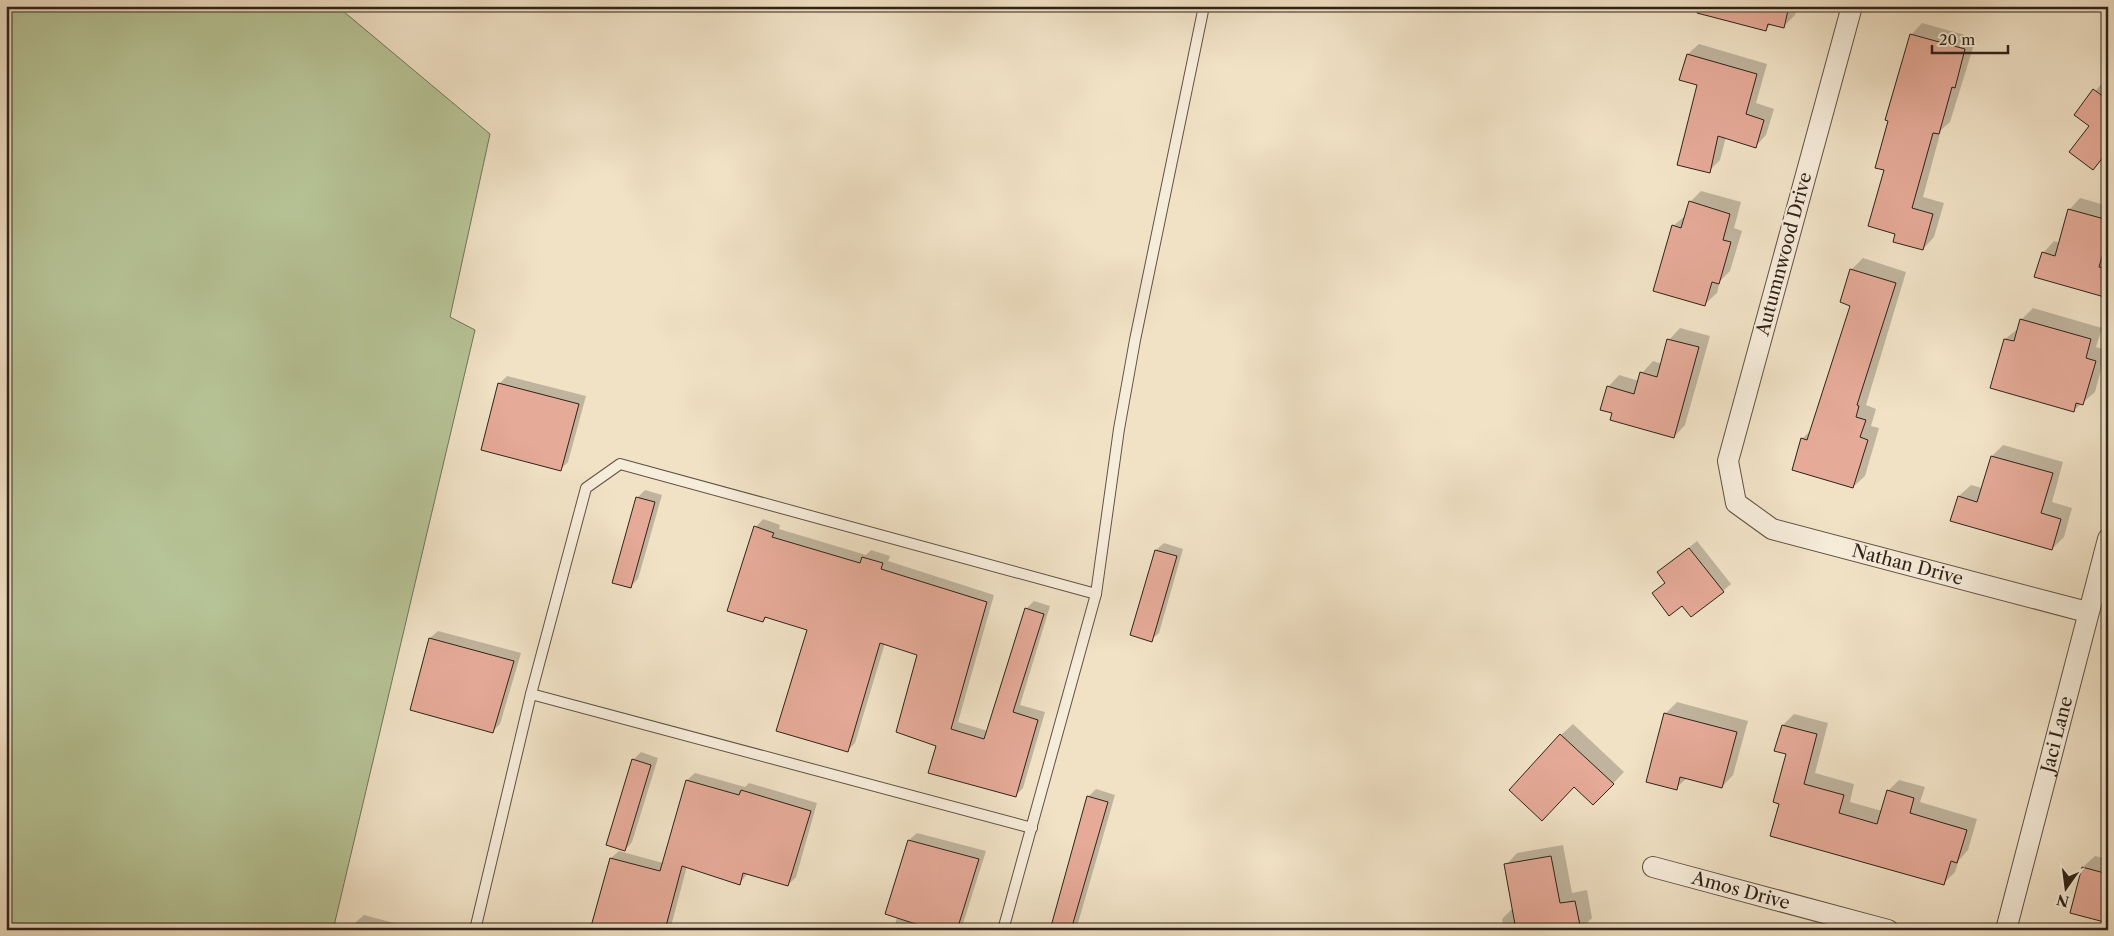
<svg xmlns="http://www.w3.org/2000/svg" width="2114" height="936" font-family="'Libre Caslon Text',serif">
<style>
.green{fill:#b7c497;stroke:#737358}
.shadow{fill:#0003}
.building{fill:#e5aa98;stroke:#2f2218}
.lines{fill:none;stroke-linecap:round;stroke-linejoin:round}
.service-casing{stroke:#605244;stroke-width:12}
.minor-casing{stroke:#605244;stroke-width:22}
.service{stroke:#f6ecda;stroke-width:10}
.minor{stroke:#f6ecda;stroke-width:20}
.labels{text-anchor:middle;stroke-width:4.5;stroke-linejoin:round;paint-order:stroke}
.street-label{font-size:18px;fill:#2f2218;stroke:#f6ecda}
</style>
<rect width="100%" height="100%" fill="#f1e2c6"/>
<filter id="stains"><feTurbulence type="fractalNoise" baseFrequency=".004" numOctaves="4"/><feColorMatrix values="0 0 0 0 .2 0 0 0 0 .09 0 0 0 0 .02 0 0 0 .5 -.17"/></filter>
<radialGradient id="worn" r=".72"><stop offset=".6" stop-color="#630" stop-opacity="0"/><stop offset="1" stop-color="#630" stop-opacity=".3"/></radialGradient>
<path class="green" d="M6,6h331l153,128 -40,183 25,13 -142,600h-319l-8,-7z"/>
<g class="shadow">
<path d="M1703,6h94l-2,9 -12,12 -12,-3 -6,6z"/>
<path d="M1922,23l54,15 -26,84 -9,8 -18,67 21,6 -10,34 -11,12 -26,-16 -12,-63 26,-135z"/>
<path d="M1699,44l68,20 -11,39 18,6 -8,26 -10,11 -30,-9 -6,23 -11,11 -10,-87 -11,-30z"/>
<path d="M2106,78l2,2v78l-3,-2 -12,13 -3,-44 -14,-10z"/>
<path d="M1701,191l40,11 -7,26 8,3 -12,40 -10,10 -3,12 -12,11 -32,-78 13,-11 4,-13z"/>
<path d="M2080,198l28,8v91l-65,-44 11,-12 6,2 9,-33z"/>
<path d="M1863,258l43,14 -40,133 10,4 -5,17 8,2 -14,48 -12,11 -51,-48 10,-10 39,-124v-35z"/>
<path d="M2033,308l69,20 -6,19 10,3 -11,42 -22,19 -68,-72 14,-11 2,-8z"/>
<path d="M1680,328l30,8 -25,89 -11,12 -61,-25 -5,-25 11,-12 20,6 3,-8 11,-12 9,3 7,-24z"/>
<path d="M507,376l79,20 -18,66 -7,7 -62,-85z"/>
<path d="M2003,445l60,17 -11,40 20,6 -8,29 -12,12 -93,-53 12,-11 11,3 10,-32z"/>
<path d="M645,490l17,5 -24,84 -8,8 7,-89z"/>
<path d="M763,519l17,6 -1,4 87,26 5,-5 19,6 -2,5 106,34 -36,127 30,9 38,-122 8,-8 16,5 -30,99 25,7 -22,76 -7,7 -78,-50 -19,-91 -34,-11 -30,100 -8,8 -38,-122 -42,-12 -4,4 -7,-94z"/>
<path d="M1697,541l34,43 -8,7 -41,13 -29,-11 13,-11 -7,-10z"/>
<path d="M1164,543l19,6 -24,84 -8,7 5,-90z"/>
<path d="M438,631l83,22 -21,71 -8,8 -81,-23 19,-71z"/>
<path d="M1677,702l71,19 -15,54 -11,12 -35,-9 -11,10 -11,-74z"/>
<path d="M1794,714l34,9 -13,50 39,11 -4,18 32,9 6,-20 11,-11 26,7 -5,15 57,17 -9,31 -9,10 -4,12 -11,11 -164,-80 8,-50 -5,-28z"/>
<path d="M1573,724l51,48 -19,20 -31,-6 -13,-51z"/>
<path d="M641,752l17,6 -26,84 -7,8 8,-90z"/>
<path d="M695,773l50,14 4,-4 68,20 -21,74 -8,8 -40,-12 -8,10 -53,-17 -17,64h-78l19,-72 8,-7 44,12 24,-83z"/>
<path d="M1096,789l19,6 -39,135h-25l37,-133z"/>
<path d="M917,833l69,18 -25,79h-52l-14,-5 2,-8 -10,-4 22,-73z"/>
<path d="M1563,845l9,48 15,-3 5,28 -12,12h-76l-2,-11 11,-11 -7,-43 11,-12z"/>
<path d="M2095,856l13,3v63l-25,-55z"/>
<path d="M364,915l56,15h-66l2,-8z"/>
</g>
<g class="building">
<path d="M1698,6h91l-5,22 -16,-4 -2,7 -69,-18z"/>
<path d="M1910,34l55,15 -10,39 -3,-1 -13,47 -6,-1 -21,75 21,6 -10,36 -30,-8 2,-8 -27,-8 16,-56 -9,-2 13,-47 -3,-1z"/>
<path d="M1687,54l70,20 -11,40 18,6 -8,28 -38,-12 -8,37 -33,-8 20,-80 -18,-5z"/>
<path d="M2093,89l15,11v51l-15,19 -24,-18 20,-26 -15,-11z"/>
<path d="M1689,201l41,13 -7,26 8,2 -12,42 -7,-2 -7,24 -52,-15 19,-66 9,3z"/>
<path d="M2068,209l40,11v15l-9,32 9,3v28l-74,-21 8,-25 13,4z"/>
<path d="M1850,269l46,14 -39,122 2,1 -3,11 10,3 -6,17 8,3 -15,48 -61,-18 9,-32 6,2 43,-134 -10,-4z"/>
<path d="M2020,319l71,20 -5,19 10,3 -13,44 -7,-2 -2,9 -84,-24 14,-49 10,2z"/>
<path d="M1667,339l32,8 -25,91 -64,-18 2,-7 -12,-3 7,-24 27,8 6,-22 17,5z"/>
<path d="M498,383l81,21 -18,67 -80,-21z"/>
<path d="M1991,456l62,17 -12,40 20,6 -9,31 -102,-29 8,-25 19,6z"/>
<path d="M636,497l19,5 -24,86 -19,-5z"/>
<path d="M754,526l20,7 -2,4 88,26 2,-6 21,6 -2,6 106,33 -36,127 33,10 41,-131 19,6 -31,98 25,8 -22,77 -88,-24 8,-27 -40,-14 21,-77 -37,-12 -32,109 -72,-21 31,-101 -42,-13 -2,5 -36,-11z"/>
<path d="M1689,548l35,44 -33,25 -9,-11 -13,10 -17,-23 13,-10 -8,-11z"/>
<path d="M1155,550l22,6 -25,86 -22,-7z"/>
<path d="M429,638l85,23 -21,72 -83,-23z"/>
<path d="M1664,713l73,19 -15,56 -42,-11 -3,13 -31,-8z"/>
<path d="M1782,725l35,9 -13,50 40,11 -5,18 38,11 10,-34 27,8 -4,15 57,17 -10,33 -6,-2 -7,24 -174,-49 9,-32 -6,-2 13,-48 -12,-3z"/>
<path d="M1560,734l54,50 -21,21 -19,-18 -32,34 -33,-31z"/>
<path d="M632,759l19,6 -26,86 -19,-6z"/>
<path d="M686,780l53,15 2,-5 70,21 -23,75 -45,-13 -3,12 -58,-19 -17,64h-75l20,-72 50,13z"/>
<path d="M1087,796l21,6 -37,128h-21z"/>
<path d="M908,840l71,19 -22,71h-23l-49,-16z"/>
<path d="M1551,856l9,47 15,-2 6,29h-65l-12,-66z"/>
<path d="M2082,867l26,7v49l-38,-10z"/>
</g>
<g class="lines">
<defs>
<g id="service">
<path d="M531,694l501,134"/>
<path d="M475,930l56,-236 55,-206 34,-24 476,130"/>
<path d="M1003,930l93,-336 23,-165 16,-89 69,-334"/>
</g>
<g id="minor">
<path id="s1" d="M1852,6l-124,455 8,42 36,26 315,83"/>
<path id="s2" d="M1653,867l235,63"/>
<path id="s3" d="M2006,930l102,-391"/>
</g>
</defs>
<use href="#service" class="service-casing"/>
<use href="#minor" class="minor-casing"/>
<use href="#service" class="service"/>
<use href="#minor" class="minor"/>
</g>
<g class="labels">
<g class="street-label">
<text transform="translate(1784 254) rotate(-75)" y="6">Autumnwood Drive</text>
<text dy="6" stroke="none"><textPath href="#s1" startOffset="699">Nathan Drive</textPath></text>
<text dy="6" stroke="none"><textPath href="#s3" startOffset="202">Jaci Lane</textPath></text>
<text dy="6" stroke="none"><textPath href="#s2" startOffset="91">Amos Drive</textPath></text>
</g>
</g>
<rect width="2114" height="936" fill="none" stroke="#f1e2c6" stroke-width="25"/>
<rect x="8" y="8" width="2099" height="921" fill="none" stroke="#2f2218" stroke-width="2.5"/>
<rect x="12" y="12" width="2089" height="911" fill="none" stroke="#2f2218"/>
<g transform="translate(2066 888) rotate(194)" stroke="#f6ecda" stroke-width="4" paint-order="stroke">
<path d="M0-4L9 19L0 12L-9 19Z" fill="#2f2218"/>
<text y="-8" font-size="14" font-weight="bold" text-anchor="middle" fill="#2f2218">N</text>
</g>
<path d="M1932 45v8h76v-8" fill="none" stroke="#2f2218" stroke-width="2.5"/>
<text x="1939" y="45" font-size="15" fill="#2f2218" stroke="#f6ecda" stroke-width="4" paint-order="stroke">20 m</text>
<rect width="100%" height="100%" filter="url(#stains)"/>
<rect width="100%" height="100%" fill="url(#worn)"/>
</svg>
